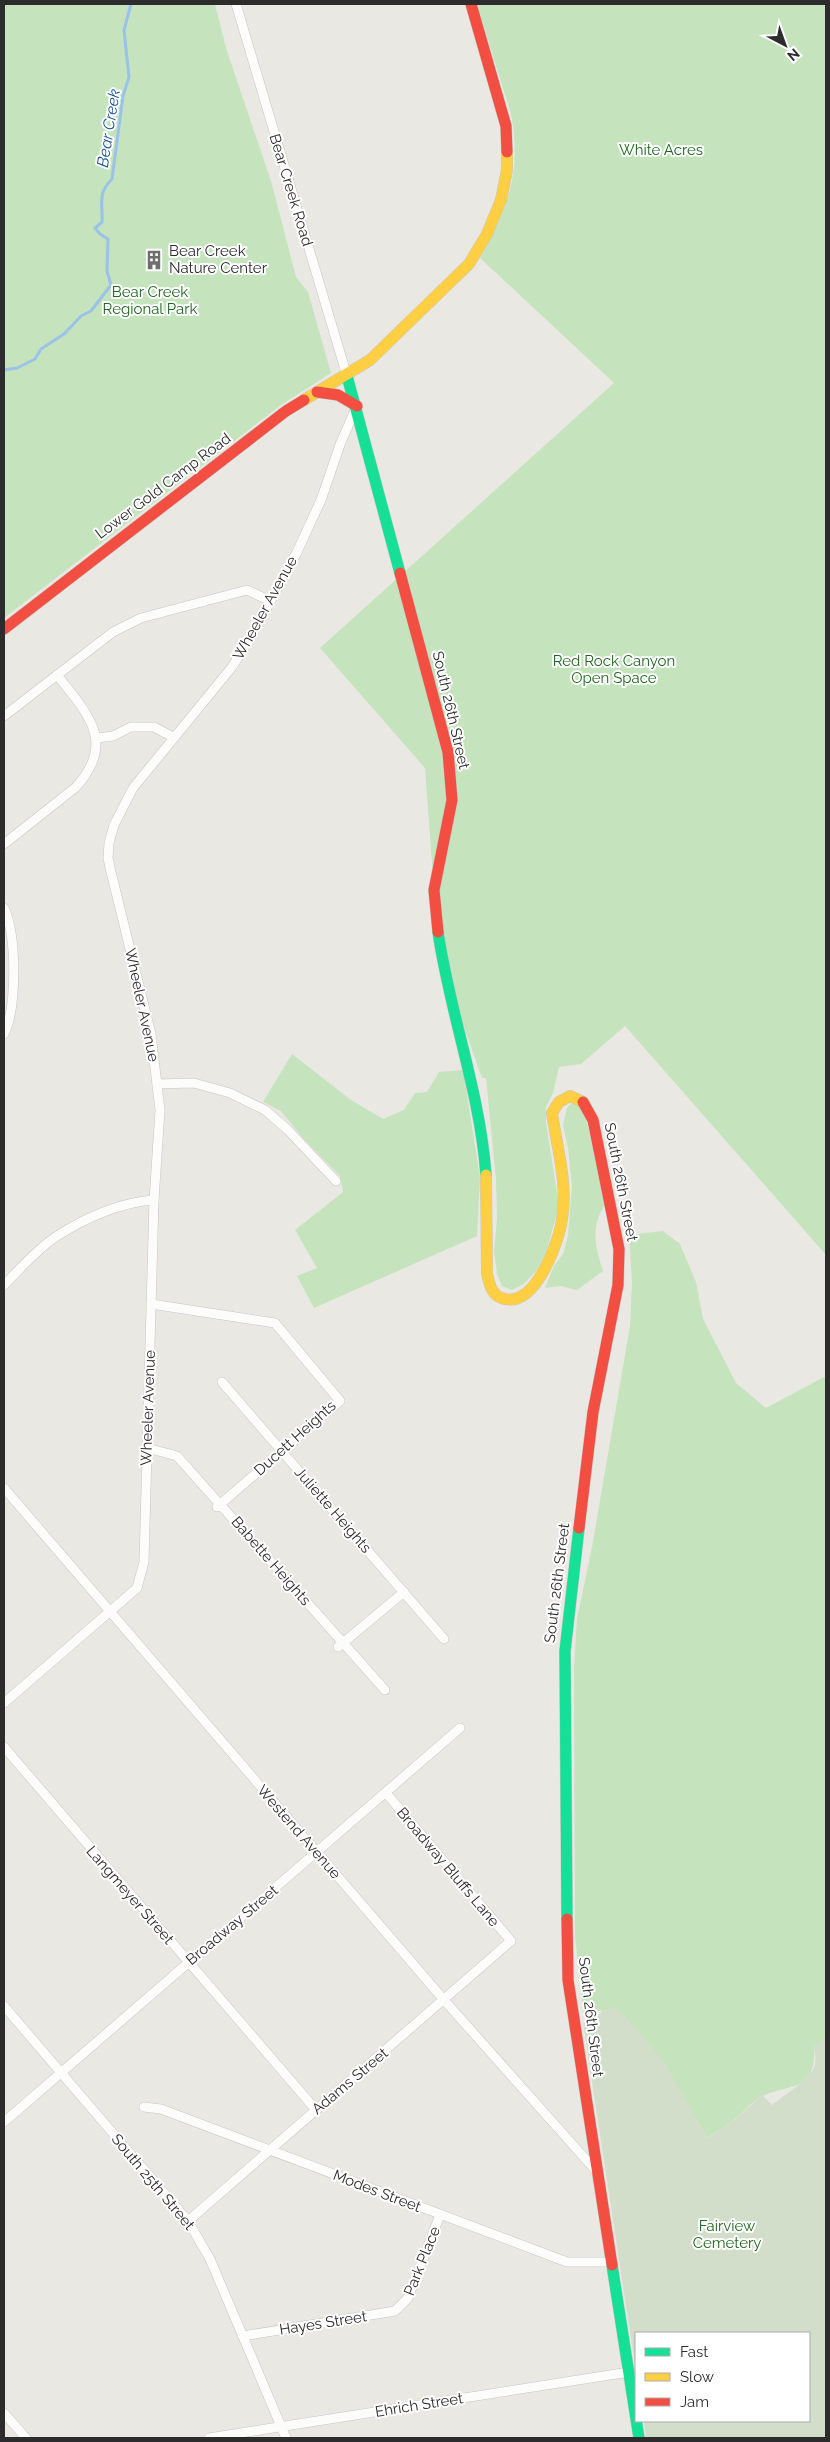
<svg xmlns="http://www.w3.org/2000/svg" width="830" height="2442" font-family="Raleway,sans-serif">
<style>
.green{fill:#c5e4bd}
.cemetery{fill:#d2deca}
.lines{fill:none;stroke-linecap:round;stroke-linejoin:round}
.stream{stroke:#9ac3e7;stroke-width:3}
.street-casing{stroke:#c7c6c6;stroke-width:10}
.fast-casing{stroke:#c7c6c6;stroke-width:12}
.slow-casing{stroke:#c7c6c6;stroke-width:12}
.jam-casing{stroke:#c7c6c6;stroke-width:12}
.street{stroke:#fcfcfb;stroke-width:9}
.fast{stroke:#16e098;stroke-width:11}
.slow{stroke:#ffcf43;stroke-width:11}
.jam{stroke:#f24e42;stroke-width:11}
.labels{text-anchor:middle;stroke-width:4;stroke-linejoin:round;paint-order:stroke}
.park-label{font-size:15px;fill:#1f661f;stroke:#fff}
.street-label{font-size:15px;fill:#2c2c2c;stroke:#fff}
.poi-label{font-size:15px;fill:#2c2c2c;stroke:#fff;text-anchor:start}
.water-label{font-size:16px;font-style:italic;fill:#154e97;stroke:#fff}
</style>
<rect width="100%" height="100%" fill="#eae8e2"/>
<g class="green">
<path d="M4,4h211l11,44 45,133 25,96 12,15 23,81 -50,32 -277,213z"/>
<path d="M477,4h349v1251l-201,-229 -44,38 -22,3 -6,26 -7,14v15l13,84 -13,47 -10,18 -12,13 -12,6 -10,-4 -5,-12 -3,-23 3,-32 -1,-40 -10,-101h-4l-32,-91 -16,-97 -9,-122 -105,-120 294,-265 -134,-125c28,-48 42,-88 31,-144z"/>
<path d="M292,1054l59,46 32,19 21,-9 11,-17 12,-1 12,-20 24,-2 17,107 -3,59 -163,72 -17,-32 20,-8 -22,-38 48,-38 -3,-16 -38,-39 -21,-26 -18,-9z"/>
<path d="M571,1104h8l7,15 20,84c-16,23 -11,44 -3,68l-26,19 -16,-4 -16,2 9,-22 9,-12 5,-18 4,-50 -4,-38 -5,-23 4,-17z"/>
<path d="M663,1231l17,13 16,38 7,37 33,64 30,25 60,-32v661l-12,11c2,47 -27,34 -55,50 -7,4 -14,12 -20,18 -10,8 -21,15 -32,22l-44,-77 -47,-52 -33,4 -8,-77 -1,-269 3,-48 15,-72 38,-221 2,-44 -3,-47z"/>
</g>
<path class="cemetery" d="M609,2008l7,1 7,5 40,47 45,77 29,-20 25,-23 10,10c10,-8 41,-28 43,-41 1,-5 0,-11 -1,-16l12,-11v401h-180l-2,-17h165v-88h-173v39l-53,-350 12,-3 8,-9z"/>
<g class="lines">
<path class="stream" d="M4,370l13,-2 18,-9 6,-10 23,-15 17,-18 10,-5 20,-26 -4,-14 1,-32 -8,-5 -5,-6 7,-6c1,-19 -5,-28 10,-43l11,-83 6,-19 -5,-47 7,-26"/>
<defs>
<g id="street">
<path d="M236,4l111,372"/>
<path d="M4,716l109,-84 28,-14 106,-28 23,11"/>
<path d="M97,738l16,-2 18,-9h23l19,10"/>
<path d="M4,844l72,-57c41,-45 11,-74 -19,-112"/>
<path d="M4,908c13,28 13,99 0,126"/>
<path d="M157,1084l37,-1 36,10 35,17 23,20 48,51"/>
<path d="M4,1285c16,-16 34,-37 53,-49 28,-18 64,-34 97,-36"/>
<path d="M151,1304l124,19 65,78 -123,106"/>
<path d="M222,1382l222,257"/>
<path d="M147,1448l30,8 208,234"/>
<path d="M4,1488l440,512 154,173"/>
<path d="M338,1647l66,-55"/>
<path d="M4,1703l133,-115 7,-26 10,-362 6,-90 -9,-76 -40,-162 -3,-14 1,-15 5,-18 19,-37 99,-121 19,-30 46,-85 24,-52 20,-58 16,-36"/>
<path d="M4,1747l312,363"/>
<path d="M4,2006l184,215 22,38 76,179"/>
<path d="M144,2107l17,2 406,153h44"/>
<path d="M4,2122l456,-394"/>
<path d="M188,2221l323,-280 -125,-148"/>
<path d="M243,2336l152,-25 13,-13 32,-83"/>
<path d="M4,2413l22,25"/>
<path d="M209,2438l420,-66"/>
</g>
<g id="fast">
<path d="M347,376l53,197"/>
<path d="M438,932c12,82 42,160 48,243"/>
<path d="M567,1919l-2,-268 14,-123"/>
<path d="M612,2265l27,173"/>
</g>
<g id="slow">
<path d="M304,400l66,-40 99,-96 18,-30 14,-34 6,-30v-18"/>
<path d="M486,1175l1,98c2,11 5,24 18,26 31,7 54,-57 57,-80 6,-34 -5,-72 -10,-106l7,-11 11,-6 13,6"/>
</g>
<g id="jam">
<path d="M471,4l35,122 1,26"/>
<path d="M317,392l21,3 19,11"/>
<path d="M400,573l48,179 4,48 -18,90 4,42"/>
<path d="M4,629l282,-218 18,-11"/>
<path d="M579,1528l14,-116 25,-127 1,-36 -26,-129 -10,-18"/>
<path d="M567,1919l1,61 44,285"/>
</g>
</defs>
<use href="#street" class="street-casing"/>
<use href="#fast" class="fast-casing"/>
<use href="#slow" class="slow-casing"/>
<use href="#jam" class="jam-casing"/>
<use href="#street" class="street"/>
<use href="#fast" class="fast"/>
<use href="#slow" class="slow"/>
<use href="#jam" class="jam"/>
</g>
<defs>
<symbol id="building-bare" viewBox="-9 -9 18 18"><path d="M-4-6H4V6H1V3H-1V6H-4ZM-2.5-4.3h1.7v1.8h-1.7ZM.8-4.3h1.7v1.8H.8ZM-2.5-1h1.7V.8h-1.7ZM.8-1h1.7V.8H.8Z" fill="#6e6e6c" stroke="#fff" stroke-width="2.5" paint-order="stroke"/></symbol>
</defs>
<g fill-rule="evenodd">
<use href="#building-bare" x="140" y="246" width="28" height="28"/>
</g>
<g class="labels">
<g class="park-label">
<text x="661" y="155">White Acres</text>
<text x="150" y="297">Bear Creek<tspan x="150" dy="17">Regional Park</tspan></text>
<text x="614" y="666">Red Rock Canyon<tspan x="614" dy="17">Open Space</tspan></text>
<text x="727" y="2231">Fairview<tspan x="727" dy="17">Cemetery</tspan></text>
</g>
<g class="street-label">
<text transform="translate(291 190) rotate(73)" y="5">Bear Creek Road</text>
<text transform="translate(163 486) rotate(-37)" y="5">Lower Gold Camp Road</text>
<text transform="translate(265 608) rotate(-61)" y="5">Wheeler Avenue</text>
<text transform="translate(451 710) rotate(77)" y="5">South 26th Street</text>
<text transform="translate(142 1005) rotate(78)" y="5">Wheeler Avenue</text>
<text transform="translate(621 1182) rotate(79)" y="5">South 26th Street</text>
<text transform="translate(148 1408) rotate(-88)" y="5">Wheeler Avenue</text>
<text transform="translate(295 1438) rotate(-42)" y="5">Ducett Heights</text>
<text transform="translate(333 1510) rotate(49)" y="5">Juliette Heights</text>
<text transform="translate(271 1561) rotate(49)" y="5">Babette Heights</text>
<text transform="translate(557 1583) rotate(-83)" y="5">South 26th Street</text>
<text transform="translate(299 1832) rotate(49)" y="5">Westend Avenue</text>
<text transform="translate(448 1867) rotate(50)" y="5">Broadway Bluffs Lane</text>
<text transform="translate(130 1895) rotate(49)" y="5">Langmeyer Street</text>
<text transform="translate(232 1925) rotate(-40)" y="5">Broadway Street</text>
<text transform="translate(591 2017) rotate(83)" y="5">South 26th Street</text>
<text transform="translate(350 2081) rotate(-40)" y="5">Adams Street</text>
<text transform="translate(153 2182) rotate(50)" y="5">South 25th Street</text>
<text transform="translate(377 2191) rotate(21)" y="5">Modes Street</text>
<text transform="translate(422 2261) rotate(-68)" y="5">Park Place</text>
<text transform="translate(323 2323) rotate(-9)" y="5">Hayes Street</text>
<text transform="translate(419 2405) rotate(-9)" y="5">Ehrich Street</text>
</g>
<g class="poi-label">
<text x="169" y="256">Bear Creek<tspan x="169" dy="17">Nature Center</tspan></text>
</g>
<g class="water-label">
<text transform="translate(108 128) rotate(-81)" y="6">Bear Creek</text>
</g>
</g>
<rect width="830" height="2442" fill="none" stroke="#2c2c2c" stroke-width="10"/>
<rect x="635" y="2332" width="175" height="90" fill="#ffffff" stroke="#ababab"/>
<rect x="645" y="2348" width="25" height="8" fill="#16e098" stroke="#ababab"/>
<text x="680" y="2357" font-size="15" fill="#2c2c2c">Fast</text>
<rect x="645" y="2373" width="25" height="8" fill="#ffcf43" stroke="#ababab"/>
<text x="680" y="2382" font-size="15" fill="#2c2c2c">Slow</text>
<rect x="645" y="2398" width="25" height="8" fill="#f24e42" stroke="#ababab"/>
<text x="680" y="2407" font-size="15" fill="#2c2c2c">Jam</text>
<g transform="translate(785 45) rotate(139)" stroke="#ffffff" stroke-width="4" paint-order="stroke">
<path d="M0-4L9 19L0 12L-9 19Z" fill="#2c2c2c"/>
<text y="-8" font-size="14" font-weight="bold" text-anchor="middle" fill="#2c2c2c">N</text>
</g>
</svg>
